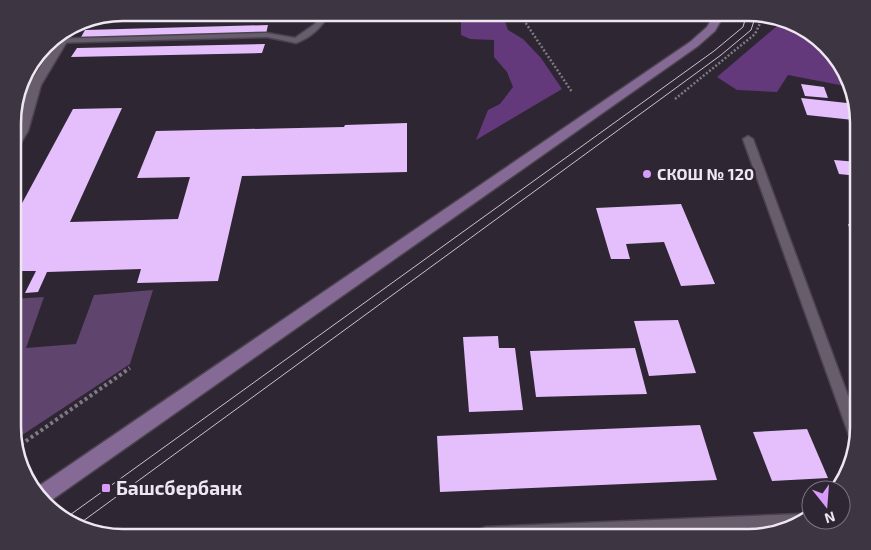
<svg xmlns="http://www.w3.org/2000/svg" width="871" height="550" font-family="'Exo 2',sans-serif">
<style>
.green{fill:#5f446e}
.forest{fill:#64397b}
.building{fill:#e5bffc}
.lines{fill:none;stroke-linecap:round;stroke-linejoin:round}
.lane-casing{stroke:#4a434e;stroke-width:3}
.street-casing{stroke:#4a434e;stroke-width:3}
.secondary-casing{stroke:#4a434e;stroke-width:3}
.path-far1{stroke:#817985;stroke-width:2.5;stroke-dasharray:2 2;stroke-linecap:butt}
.path{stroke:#817985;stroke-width:4;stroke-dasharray:3 3;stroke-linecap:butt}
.lane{fill:#675d6d;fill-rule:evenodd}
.street{fill:#675d6d;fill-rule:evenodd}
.secondary{fill:#856a95;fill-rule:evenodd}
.tram{stroke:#cac3cd;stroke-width:1}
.poi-dot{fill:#d79bf9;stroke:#2f2634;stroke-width:2}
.labels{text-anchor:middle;stroke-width:5;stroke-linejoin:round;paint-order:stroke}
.poi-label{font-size:16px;font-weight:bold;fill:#ede7f0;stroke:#2f2634;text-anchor:start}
.near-poi-label{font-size:19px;font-weight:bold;fill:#ede7f0;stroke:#2f2634;text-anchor:start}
.rim{fill:none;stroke:#ede7f0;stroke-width:2.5}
</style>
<rect width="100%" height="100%" fill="#2f2634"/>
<path class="green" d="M153,290l-23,74 -117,77v-142l31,-2 -18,51 50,-4 18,-49z"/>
<g class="forest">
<path d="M467,13h35l6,17 15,9 18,19 21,31 -86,51 12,-30 12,-6 13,-17 -6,-15 -13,-15v-17l-24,-1 -9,-4v-14z"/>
<path d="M775,21l34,10 35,36 6,20 -62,-12 -11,17 -40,-2 -20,-13 60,-51z"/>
</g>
<g class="building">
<path d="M268,25l-2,9 -186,5 5,-9z"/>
<path d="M265,44l-3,9 -191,4 6,-9z"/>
<path d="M801,84l23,3 4,11 -23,-2z"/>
<path d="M801,98l46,5 6,17 -46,-5z"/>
<path d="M122,108l-52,114 108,-3 12,-42 -53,1 19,-47 188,-4 1,-2 62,-2v49l-165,4 -24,105 -81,2 4,-14 -94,3 -9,20 -13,1 11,-22h-23v-51l60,-111z"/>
<path d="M834,160l24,2v14l-19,-2z"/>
<path d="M681,204l34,80 -34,2 -17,-44 -38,2 4,15h-19l-15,-51z"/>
<path d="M848,224l10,1v30z"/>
<path d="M678,320l18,53 -47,3 -15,-55z"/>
<path d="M498,336l1,12h16l8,62 -54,2 -6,-75z"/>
<path d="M635,348l12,46 -111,3 -6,-46z"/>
<path d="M700,425l17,55 -277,12 -3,-56z"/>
<path d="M807,429l21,49 -56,3 -19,-49z"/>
</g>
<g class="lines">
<defs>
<g id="lane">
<path d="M322,13h7c-6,14 -19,25 -33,30l-29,-6 -219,6 4,-4 215,-6 28,5 20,-14z"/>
<path d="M35,82l3,1v4l-19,2 2,-6z"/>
<path d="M748,136l5,3 105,284v11l-3,10 -3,-1 -2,-5 -107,-299z"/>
</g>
<g id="street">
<path d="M74,26l1,2 -34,57 -13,46 -11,18 -4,1v-15l16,-50 33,-53z"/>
<path d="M800,514l8,5 -5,4 -42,12 -43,2h-242l3,-7 7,-3z"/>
</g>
<path id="secondary" d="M715,13h10l-10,18 -17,15 -652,458 -13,-14 657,-448 17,-15z"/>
</defs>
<use href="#lane" class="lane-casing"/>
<use href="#street" class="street-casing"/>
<use href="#secondary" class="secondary-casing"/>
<g class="path-far1">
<path d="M519,13l53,79"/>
<path d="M675,99l80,-65 8,-17"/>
</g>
<path class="path" d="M16,448l114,-80"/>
<use href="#lane" class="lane"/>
<use href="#street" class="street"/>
<use href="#secondary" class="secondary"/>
<g class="tram">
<path d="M63,520l651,-469 29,-24 4,-14"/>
<path d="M79,524l642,-469 30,-25 5,-15"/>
</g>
</g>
<g class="poi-dot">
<circle cx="647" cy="174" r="5"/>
<rect x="101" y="483" width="10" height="10" rx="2.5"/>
</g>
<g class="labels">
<g class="poi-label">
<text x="657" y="180">СКОШ № 120</text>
</g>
<g class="near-poi-label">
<text x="116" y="495">Башсбербанк</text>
</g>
</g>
<path d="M0 0H871V550H0ZM123 21H748A102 102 0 0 1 850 123V427A102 102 0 0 1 748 529H123A102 102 0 0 1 21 427V123A102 102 0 0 1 123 21Z" fill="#3e3543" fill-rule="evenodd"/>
<path class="rim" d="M123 21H748A102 102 0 0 1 850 123V427A102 102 0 0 1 748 529H123A102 102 0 0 1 21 427V123A102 102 0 0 1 123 21Z"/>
<g transform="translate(826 505) rotate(163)"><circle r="24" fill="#2f2634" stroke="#7b737f"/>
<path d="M0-4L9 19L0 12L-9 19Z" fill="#d79bf9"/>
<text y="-8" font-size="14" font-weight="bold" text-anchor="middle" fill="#ede7f0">N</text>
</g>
</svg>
